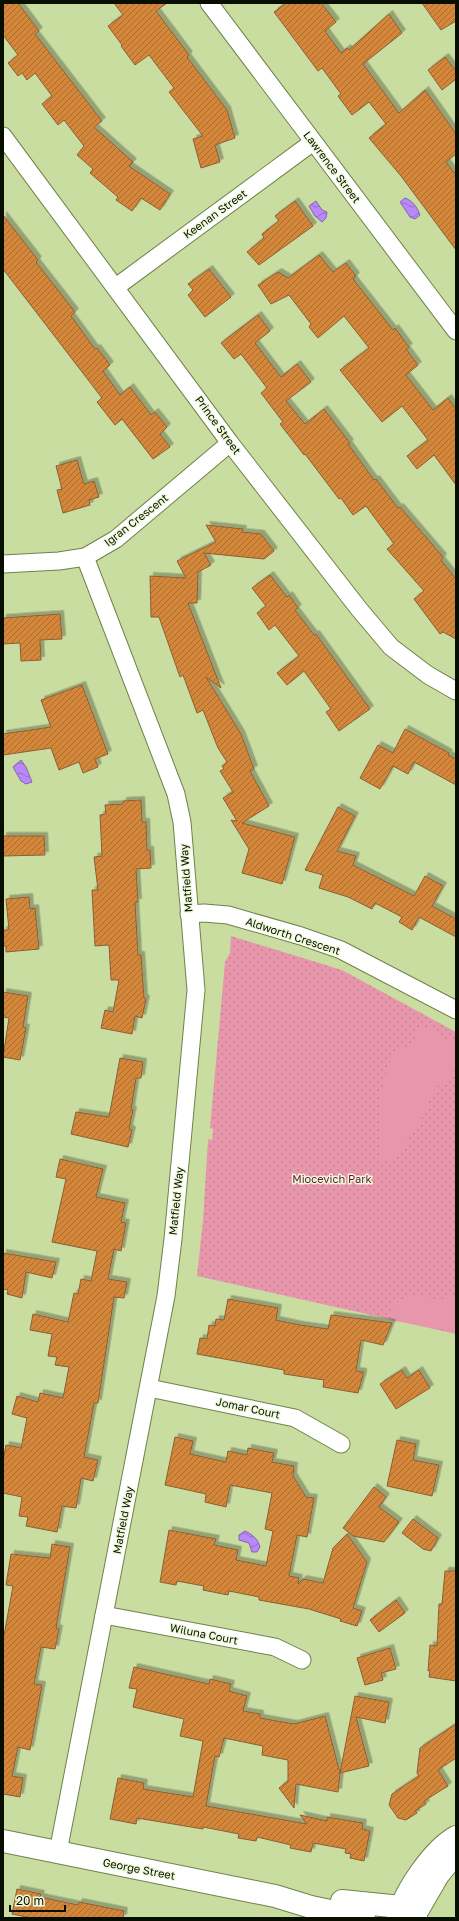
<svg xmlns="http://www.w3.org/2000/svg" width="459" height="1921" font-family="'Golos Text',sans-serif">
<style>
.grass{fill:url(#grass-dots)}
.garden{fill:#e896ac}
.water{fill:url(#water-waves);stroke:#8464ae}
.building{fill:url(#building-hatch);stroke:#8b5e34;filter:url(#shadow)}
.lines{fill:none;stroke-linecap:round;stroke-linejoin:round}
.minor-casing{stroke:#708148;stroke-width:19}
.tertiary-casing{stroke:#708148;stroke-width:24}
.secondary-casing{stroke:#708148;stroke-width:24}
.minor{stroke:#fff;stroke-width:17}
.tertiary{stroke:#fff;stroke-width:22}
.secondary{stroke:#fff;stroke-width:22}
.labels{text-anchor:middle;stroke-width:3;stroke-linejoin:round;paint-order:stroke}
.street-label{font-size:11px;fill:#090f00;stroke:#effadb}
.park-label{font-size:11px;fill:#681736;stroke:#effadb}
</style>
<defs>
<pattern id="grass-dots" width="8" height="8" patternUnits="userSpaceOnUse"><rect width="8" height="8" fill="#e896ac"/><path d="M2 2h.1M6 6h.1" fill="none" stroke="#c68092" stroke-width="1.8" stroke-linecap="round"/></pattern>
<pattern id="water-waves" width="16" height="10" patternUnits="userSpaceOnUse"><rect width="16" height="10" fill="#b989f9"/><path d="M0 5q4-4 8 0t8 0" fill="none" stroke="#956ec7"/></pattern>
<pattern id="building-hatch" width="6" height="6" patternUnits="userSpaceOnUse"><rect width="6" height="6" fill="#d4873a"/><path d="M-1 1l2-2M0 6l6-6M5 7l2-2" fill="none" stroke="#aa6d2e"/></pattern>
<filter id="shadow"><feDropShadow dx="3.5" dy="-3.5" stdDeviation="0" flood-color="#0004"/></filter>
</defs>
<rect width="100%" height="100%" fill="#cadda1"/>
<path class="grass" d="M231,936l111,34 114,62v302l-259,-58 6,-56 5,-81 4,1 1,-11 -3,-1 15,-166 5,-9z"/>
<g class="garden">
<path d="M421,1024l35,20 -1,25 -9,11 -10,7 -14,30 -18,29 -13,13 -13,5 3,-25 -2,-27 2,-22 10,-31 5,-9 15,-4z"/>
<path d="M410,1294c22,3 23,9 46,1v37l-66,-12 4,-16z"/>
</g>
<g class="water">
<path d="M405,198c8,3 12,9 15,17l-5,4 -5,-2 -10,-15z"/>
<path d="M316,201l6,9 5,2 -1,6 -4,4 -7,-6 -6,-10z"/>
<path d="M21,760l5,7 6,15 -6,2 -5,-3 -8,-14z"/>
<path d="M245,1531c7,3 13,8 15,16l-3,5h-5l-3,-9 -10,-3v-5z"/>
</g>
<g class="building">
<path d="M3,3h15l21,28 -4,3 67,87 -8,6 39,35 -4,4 41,28 -10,16 -19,-12 -9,13 -16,-11 2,-3 -28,-24 3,-4 -16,-14 7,-9 -20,-26 -6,5 -16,-21 10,-8 -17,-23 -8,7 -5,-7 -4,3 -10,-13 10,-8 -15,-20z"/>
<path d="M114,3h53l-11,8 33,44 -2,2 40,53 8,28 -20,7 5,17 -19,6 -8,-29 10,-3 -34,-44 5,-4 -25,-33 -14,10 -14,-19 1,-1 -14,-19 15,-11z"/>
<path d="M286,3h35l15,19 -11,9 16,22 6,-5 2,2 40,-36 13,19 -39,31 36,49 26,-23 31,44v20l-10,8 10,13v75l-55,-74 -32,-38 17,-14 -17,-22 -17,13 -14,-19 3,-2 -19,-26 -4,3 -44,-59z"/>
<path d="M422,3h34v18l-15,9z"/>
<path d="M445,57l11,14v8l-14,11 -14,-20z"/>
<path d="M295,201l18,25 -54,39 -12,-13 17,-14 -2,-4 17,-13 -4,-5z"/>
<path d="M3,215l35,45 -2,2 39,50 -4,4 24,33 2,-1 13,17 -7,6 17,24 10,-8 21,28 4,-3 12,15 -7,7 10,13 -17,12 -31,-40 -7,6 -18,-23 5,-4 -99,-129z"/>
<path d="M319,255l14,17 13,-9 10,13 -3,3 40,51 2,-2 14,19 -3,2 12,16 -12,10 27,35 15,-12 8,11v76l-22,-30 -17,14 -10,-13 21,-16 -26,-34 -20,16 -42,-52 29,-22 -25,-32 -26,22 -9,-11 2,-3 -22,-29 -18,9 -13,-19 20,-13 10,6z"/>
<path d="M209,269l22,28 -26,20 -17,-22 5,-5 -5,-6z"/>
<path d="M258,315l12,16 -15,12 26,34 16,-13 14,18 -25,19 19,23 19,-15 26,34 -2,1 26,36 2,-1 22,29 2,-1 43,50 -2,3 15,19v60l-13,-7 -3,2 -26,-35 10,-8 -37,-42 7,-5 -28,-38 -13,9 -12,-17 -2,1 -34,-45 -1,1 -24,-31 3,-2 -22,-29 6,-5 -26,-34 -7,5 -13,-16z"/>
<path d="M77,460l7,24 10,-3 5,16 -10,3 1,5 -27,8 -6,-23 5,-1 -6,-23z"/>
<path d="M206,525l37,4 -1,3 19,2 13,17 -10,8 -60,-6 7,12 -13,7 -1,31h-9l33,85 -15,-11 35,57 13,35 -4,2 19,35 -27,17 53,14 -13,47 -40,-11 7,-24 -18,-29 6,1 -14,-23 10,-6 -13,-21 4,-2 -2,-3 5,-4 -9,-14 -15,-38 -6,3 -14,-38 -3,2 -21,-60h-8l-1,-41 36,2 -9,-17 39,-19z"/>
<path d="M270,575l17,22 2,-2 9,13 -3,2 19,25 2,-1 54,75 -31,22 -13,-19 5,-3 -27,-38 -17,14 -10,-12 22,-17 -24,-31 -6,5 -12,-17 9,-7 -14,-18z"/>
<path d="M60,614l2,25 -22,1 1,20 -20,1 -1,-18 -17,1v-26z"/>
<path d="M82,685l26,69 -13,5 3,8 -15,6 -4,-11 -20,8 -8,-22 -48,7v-21l48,-7 -10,-27z"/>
<path d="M405,729l44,24 -1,2 8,4v26l-42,-23 -6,12 -15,-8 -13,23 -20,-11 18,-33 15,8z"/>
<path d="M141,800l1,22h4l1,28h3l1,18 -15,1 2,33h-3l3,53h3l3,43 2,1 -4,19 -7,-2 -3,18 -31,-6 4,-18 8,2 6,-32h-8l-2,-35 -14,1 -3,-56h6l-4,-33 8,-1 -2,-41 6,-1 -1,-9 18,-1v-3z"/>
<path d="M338,807l17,9 -18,35 19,5 -3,9 61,31 11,-20 18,10 -11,20 24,13v18l-37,-20 -7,13 -13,-8 3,-5 -27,-14 -3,6 -24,-12 -29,-9 4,-13 -18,-5z"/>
<path d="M3,836h41l1,19 -42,1z"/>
<path d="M29,897l1,12 5,-1 4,41 -33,3v-6h-3v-16h6l-3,-31z"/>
<path d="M3,992l25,4 -5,31 3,1 -6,32 -17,-3 6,-39 -6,-1z"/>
<path d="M120,1058l23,4 -2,16h-5l-5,32h2l-4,19 3,1 -4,17 -57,-13 5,-22 33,5z"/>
<path d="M60,1159l43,10 -7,28 29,6 -4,19 5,1 -5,28 -7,-2 -6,30 19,3 -3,16 -10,-1 -16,106h-4l-10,54 14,3 -5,21 -12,-3 -5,30 -14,-2 -5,26 -31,-6 2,-9 -9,-1 3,-19 -19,-4v-32l3,-16 15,3 6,-30 -15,-4 5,-18 21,6 2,-9 23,5 6,-31 -14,-2 2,-8 -9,-1 4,-22 -22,-4 3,-16 35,8 6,-29 4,1 3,-15 10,2 6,-30 -45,-9 14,-63 -10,-2z"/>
<path d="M3,1253l53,9 -4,16 -26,-6 -4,26 -15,-4 1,-4 -5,-1z"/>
<path d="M228,1299l50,9 -2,12 24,5 28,4 3,-14 61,8 -9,22 -22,-5 -5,31 7,1v3l-5,18 -35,-6 1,-7 -40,-6v-4l-87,-16 3,-16 7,1 2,-14 6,1 1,-7 8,1z"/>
<path d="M402,1370l5,8 12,-8 11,18 -34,21 -16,-25z"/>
<path d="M175,1437l18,4 -3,13 36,8 2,-11 19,4 1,-7 26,5 -2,9 22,4 -1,10 13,21 8,1 -7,39 -10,-2 -8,41 10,2 -1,6 5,-5 20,4 10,-35 14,-14 20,28 -14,46 9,3 -5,15 -17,-5 1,-2 -32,-10 -50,-9v-3l-30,-6 -1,4 -25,-5 1,-4 -27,-5 -1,4 -16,-3 9,-52 47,9 -2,6 24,5 -2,10 30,6 7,-35 -8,-2 7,-36 -42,-8 -4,22 -21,-5 1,-8 -41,-9z"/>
<path d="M397,1440l19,4 -3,16 26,5 -7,31 -45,-10z"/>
<path d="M374,1487l12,10 -7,10 20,15 -15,20 -31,-6 -10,-8z"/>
<path d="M413,1519l25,19 -7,13 -8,-2 -21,-16z"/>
<path d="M52,1544l18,3 -14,81 3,1 -4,20 -14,-2 -7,37 8,1 -12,65 -12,-3 -6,29 11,2 -3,19 -17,-3v-153l10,-55 -7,-1 5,-31 39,4z"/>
<path d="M445,1571h11v110l-27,-4 1,-7 -2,1 2,-26 7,1 2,-42h3z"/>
<path d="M396,1600l9,13 -26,19 -9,-12z"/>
<path d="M390,1648l6,21 -15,4 2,7 -18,5 -8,-27z"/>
<path d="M134,1667l75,17 1,-5 21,5 -2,7 18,5 -4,15 17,3v4l34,6 31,-8 15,57 15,-77 34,6 -4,21 -29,-6 13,49 -29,7 -2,19 -42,-8 -2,24 -15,-20 9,-7v-21l-26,-5 1,-9 -39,-8 -5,19 -4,-1 -9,50 101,18 -7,-9 27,6v-4l36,6 -1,6 8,2 -6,30 -14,-3 1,-4 -6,-1 1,-4 -33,-6 -2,9 -21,-4 1,-3 -34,-8 -1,4 -18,-3 1,-4 -36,-7v2l-66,-11 -1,6 -26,-5 8,-41 26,5 -1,6 50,8 10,-56 -23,-5 4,-17 -51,-12 4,-18 -8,-1z"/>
<path d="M456,1724v34l-18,12 10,16 -24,15 2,3 -11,7 2,2 -11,7 -8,-2 -9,-13 3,-11 27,-18 -2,-3 3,-25z"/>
<path d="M17,1889l24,5 -1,3 38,8 1,-3 45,9 -1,7h-92l-19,-4z"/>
</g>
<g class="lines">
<defs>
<g id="minor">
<path d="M209,3l247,328"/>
<path d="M3,136l227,307 129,166 32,38 37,28 28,16"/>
<path d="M116,287l197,-145"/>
<path d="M3,564l56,-3 26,-4 31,-18 114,-96"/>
<path d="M189,914l15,-1 24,2 73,21 40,14 115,60"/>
<path d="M149,1388l146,30 46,26"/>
<path d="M104,1615l171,32 27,13"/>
<path d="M58,1852l108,-556 7,-57 23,-249 -14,-168 -6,-28 -91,-237"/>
</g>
<g id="tertiary">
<path d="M398,1918c6,-26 35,-68 58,-81"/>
<path d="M416,1918v-5l22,-38 18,-22"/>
</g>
<g id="secondary">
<path d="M3,1841l272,55 36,11 53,11"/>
<path d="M342,1901l59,6 15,6"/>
</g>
</defs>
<use href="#minor" class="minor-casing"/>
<use href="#tertiary" class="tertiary-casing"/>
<use href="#secondary" class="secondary-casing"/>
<use href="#minor" class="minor"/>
<use href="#tertiary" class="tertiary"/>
<use href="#secondary" class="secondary"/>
</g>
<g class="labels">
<g class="street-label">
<text transform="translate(332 167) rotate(53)" y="4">Lawrence Street</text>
<text transform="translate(215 214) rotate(-36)" y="4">Keenan Street</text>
<text transform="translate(218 425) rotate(54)" y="4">Prince Street</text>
<text transform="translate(136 520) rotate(-38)" y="4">Igran Crescent</text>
<text transform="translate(186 878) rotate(-94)" y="4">Matfield Way</text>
<text transform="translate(293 936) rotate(18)" y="4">Aldworth Crescent</text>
<text transform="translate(176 1201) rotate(-84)" y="4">Matfield Way</text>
<text transform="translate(248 1408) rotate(12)" y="4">Jomar Court</text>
<text transform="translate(123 1520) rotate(-79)" y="4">Matfield Way</text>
<text transform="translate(204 1634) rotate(11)" y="4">Wiluna Court</text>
<text transform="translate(139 1869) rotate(11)" y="4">George Street</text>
</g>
<g class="park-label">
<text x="332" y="1183">Miocevich Park</text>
</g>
</g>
<rect width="459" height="1921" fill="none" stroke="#090f00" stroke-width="8"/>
<path d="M10 1905v6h55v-6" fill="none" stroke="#090f00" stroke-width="2"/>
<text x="16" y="1905" font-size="12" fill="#090f00" stroke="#effadb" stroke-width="3" paint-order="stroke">20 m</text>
</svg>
